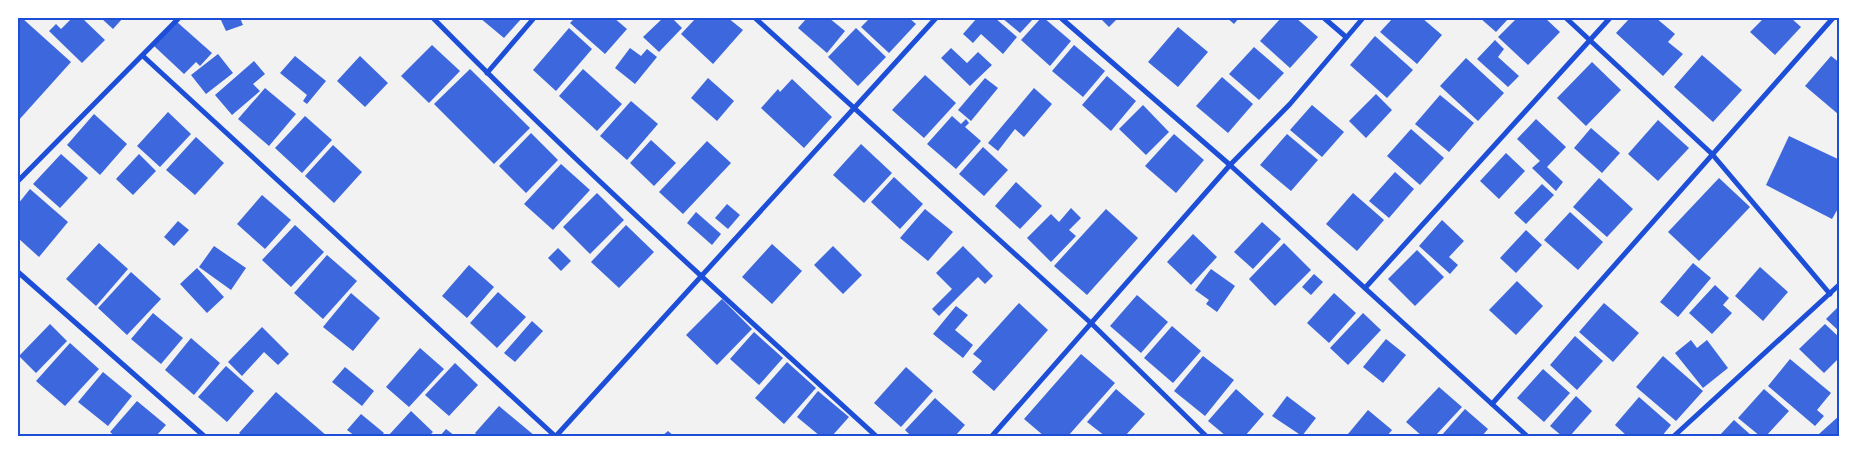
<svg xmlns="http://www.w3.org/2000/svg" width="1857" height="454" font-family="Quicksand,sans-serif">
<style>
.building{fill:#3d67dc}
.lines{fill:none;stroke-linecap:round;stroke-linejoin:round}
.minor{stroke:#1d4ed8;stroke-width:5}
.neatline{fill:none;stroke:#1d4ed8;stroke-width:2}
</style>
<rect width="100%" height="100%" fill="#f2f2f2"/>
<g class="building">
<path d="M18,18h4l49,44 -53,59z"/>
<path d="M72,18h10l23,22 -23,23 -33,-32 7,-7 5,5z"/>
<path d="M101,18h22l-10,11z"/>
<path d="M220,18h20l3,7 -17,6z"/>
<path d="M480,18h42l-18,20z"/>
<path d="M575,18h39l13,11 -22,25 -35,-31z"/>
<path d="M663,18h9l10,10 -23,24 -16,-15z"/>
<path d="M696,18h32l15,12 -30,34 -32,-30z"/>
<path d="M807,18h22l16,13 -18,22 -29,-25z"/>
<path d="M870,18h39l7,6 -27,29 -28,-26z"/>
<path d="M977,18h18l22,19 -14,17 -22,-20 -8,9 -10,-9z"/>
<path d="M1002,18h32l-14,15z"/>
<path d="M1041,18h3l27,23 -21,25 -29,-26z"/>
<path d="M1100,18h18l-9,9z"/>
<path d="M1227,18h12l-5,6z"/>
<path d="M1281,18h15l22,19 -28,31 -30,-27z"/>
<path d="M1393,18h29l20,17 -25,29 -37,-32z"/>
<path d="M1480,18h29l-13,14z"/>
<path d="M1517,18h28l15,14 -32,33 -30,-28z"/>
<path d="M1630,18h26l19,16 -7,8 15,12 -20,22 -47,-43z"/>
<path d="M1764,18h27l10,9 -26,28 -25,-23z"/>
<path d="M177,22l35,31 -12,13 -4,-4 -12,12 -30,-28z"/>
<path d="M1178,27l30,25 -30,35 -30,-25z"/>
<path d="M569,28l23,21 -36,42 -23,-21z"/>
<path d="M856,28l30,29 -28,29 -30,-29z"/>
<path d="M1375,36l38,34 -26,28 -37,-33z"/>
<path d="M1495,40l9,9 -6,8 21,19 -11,11 -31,-28z"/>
<path d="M432,45l28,26 -31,32 -28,-27z"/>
<path d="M1074,45l31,26 -22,26 -31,-26z"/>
<path d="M1254,47l30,26 -25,27 -30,-26z"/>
<path d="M630,48l11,8 6,-7 10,8 -22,27 -20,-16z"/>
<path d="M951,48l16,15 11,-11 14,13 -22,21 -29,-28z"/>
<path d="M218,54l15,19 -27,21 -15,-19z"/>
<path d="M1702,55l40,35 -29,32 -39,-35z"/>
<path d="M295,56l31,25 -19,23 -4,-3 4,-6 -27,-22z"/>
<path d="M360,56l28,27 -23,24 -28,-26z"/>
<path d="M1831,56l9,7v49l-2,2 -33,-28z"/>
<path d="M1466,58l38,35 -26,28 -38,-35z"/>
<path d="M254,61l11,13 -12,10 7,7 -28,24 -17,-20z"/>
<path d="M1592,62l29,28 -35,36 -29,-28z"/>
<path d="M470,69l60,59 -36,36 -60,-60z"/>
<path d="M583,69l39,35 -25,27 -38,-35z"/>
<path d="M925,75l31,28 -32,35 -32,-28z"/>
<path d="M1107,76l29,25 -25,30 -29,-26z"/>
<path d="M1222,77l31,27 -25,29 -32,-27z"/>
<path d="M708,78l26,23 -17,20 -26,-23z"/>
<path d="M985,78l13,10 -27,33 -13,-11z"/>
<path d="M792,79l40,38 -28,31 -43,-40 17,-19 2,3z"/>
<path d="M265,88l31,26 -27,32 -31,-27z"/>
<path d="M1034,88l18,16 -28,33 -9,-8 -17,22 -10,-8z"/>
<path d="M1376,94l16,16 -26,28 -17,-17z"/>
<path d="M1440,95l34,28 -25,29 -34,-28z"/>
<path d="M631,101l27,23 -31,36 -27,-24z"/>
<path d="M1143,105l26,27 -23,23 -27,-26z"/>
<path d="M1312,105l32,27 -22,25 -32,-27z"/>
<path d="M168,112l23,22 -31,33 -23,-21z"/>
<path d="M94,114l33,30 -27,31 -33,-30z"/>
<path d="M305,116l27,24 -30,33 -27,-25z"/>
<path d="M952,116l9,8 5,-5 3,4 -4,4 16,14 -25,28 -29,-25z"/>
<path d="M1536,119l30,28 -19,20 16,15 -7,9 -24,-23 8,-7 -23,-22z"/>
<path d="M1658,120l31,28 -31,33 -30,-27z"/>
<path d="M1591,128l29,25 -18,20 -28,-25z"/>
<path d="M1411,129l33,29 -24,27 -33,-29z"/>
<path d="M531,133l27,27 -32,33 -27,-27z"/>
<path d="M1174,134l30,26 -28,33 -31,-27z"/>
<path d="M1287,134l31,26 -27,31 -31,-26z"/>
<path d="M1789,136l51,24v45l-8,14 -66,-34z"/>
<path d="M196,137l28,26 -29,32 -29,-25z"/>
<path d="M651,140l25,23 -22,23 -24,-23z"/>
<path d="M707,141l24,22 -48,51 -24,-22z"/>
<path d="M861,144l31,29 -28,30 -31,-28z"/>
<path d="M333,145l29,27 -28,31 -29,-27z"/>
<path d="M983,147l25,23 -24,26 -25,-22z"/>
<path d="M1506,153l19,18 -26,28 -19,-18z"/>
<path d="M61,154l27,24 -28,30 -27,-24z"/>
<path d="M139,154l17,17 -23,24 -17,-16z"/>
<path d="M561,164l29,26 -37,40 -29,-26z"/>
<path d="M1395,172l19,17 -25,29 -20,-17z"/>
<path d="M894,177l29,27 -23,25 -29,-27z"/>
<path d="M1599,178l34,31 -26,28 -34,-30z"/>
<path d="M1719,178l31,29 -51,54 -31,-29z"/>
<path d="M1016,182l26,24 -22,23 -25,-23z"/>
<path d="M1542,184l12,11 -28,29 -12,-11z"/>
<path d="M30,189l38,33 -29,35 -21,-19v-34z"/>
<path d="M597,193l27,27 -34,34 -27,-27z"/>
<path d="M1353,193l31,27 -27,31 -31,-27z"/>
<path d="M262,195l29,25 -26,29 -28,-25z"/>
<path d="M727,204l13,11 -12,14 -13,-11z"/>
<path d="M1071,208l10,10 -12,12 7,6 -25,26 -24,-24 24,-24 8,8z"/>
<path d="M925,209l28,23 -25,29 -28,-23z"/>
<path d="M1106,209l32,29 -51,57 -33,-29z"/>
<path d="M696,212l25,22 -9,11 -25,-22z"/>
<path d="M1570,212l33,30 -25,28 -34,-30z"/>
<path d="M1442,220l22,21 -15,16 9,8 -8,9 -31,-28z"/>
<path d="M178,221l11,9 -15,16 -10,-9z"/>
<path d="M1262,222l19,17 -28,30 -19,-17z"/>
<path d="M295,225l29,27 -33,35 -29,-27z"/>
<path d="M626,225l28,27 -35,36 -28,-26z"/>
<path d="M1526,230l16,15 -26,28 -16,-15z"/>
<path d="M1193,234l24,23 -26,28 -24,-23z"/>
<path d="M99,243l29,26 -32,37 -30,-27z"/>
<path d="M1284,243l27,27 -36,36 -26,-27z"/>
<path d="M772,244l30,27 -30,33 -30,-27z"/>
<path d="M214,246l32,22 -15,22 -32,-23z"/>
<path d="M833,246l29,29 -19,19 -29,-29z"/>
<path d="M963,246l30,30 -8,8 -7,-7 -39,39 -7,-7 20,-20 -16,-16z"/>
<path d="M558,248l13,13 -10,10 -13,-13z"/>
<path d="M1417,250l27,27 -29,29 -27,-27z"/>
<path d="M327,255l30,26 -34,38 -29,-26z"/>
<path d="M1693,263l18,15 -33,39 -18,-15z"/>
<path d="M469,265l25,22 -27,31 -25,-22z"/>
<path d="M1760,267l28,25 -25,29 -28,-25z"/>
<path d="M197,268l27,29 -17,16 -27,-29z"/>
<path d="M1211,269l24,17 -18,26 -11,-8 3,-4 -14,-10z"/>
<path d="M131,272l30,27 -34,36 -29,-27z"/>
<path d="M1314,274l9,8 -12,13 -9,-8z"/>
<path d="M1517,281l26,25 -27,29 -27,-25z"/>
<path d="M1715,285l14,13 -6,7 9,8 -20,21 -23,-21z"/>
<path d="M498,292l28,25 -29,31 -27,-25z"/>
<path d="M351,293l29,25 -27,33 -30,-24z"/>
<path d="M1334,293l22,20 -27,30 -22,-20z"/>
<path d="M1137,295l31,27 -27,31 -31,-27z"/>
<path d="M722,299l30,30 -35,36 -31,-30z"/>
<path d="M1019,303l29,27 -54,61 -22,-19 10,-11 -9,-7z"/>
<path d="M1604,303l35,30 -26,29 -34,-30z"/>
<path d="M1840,305v27l-14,-13z"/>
<path d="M956,306l12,9 -13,15 18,15 -10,13 -30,-24z"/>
<path d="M153,313l30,25 -22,26 -30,-25z"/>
<path d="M1363,313l18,17 -33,35 -18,-17z"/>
<path d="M532,321l11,10 -28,31 -11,-9z"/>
<path d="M50,324l17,17 -31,32 -17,-17z"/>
<path d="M1825,324l15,14v19l-16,16 -25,-24z"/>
<path d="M1172,326l29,25 -28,32 -29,-25z"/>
<path d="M262,327l27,27 -11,11 -14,-13 -22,24 -14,-14z"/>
<path d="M754,332l29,26 -24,27 -29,-26z"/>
<path d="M1575,336l28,25 -26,29 -27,-25z"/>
<path d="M191,338l29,25 -26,32 -29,-25z"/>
<path d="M1386,339l20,16 -23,28 -20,-16z"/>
<path d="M1691,340l6,8 10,-8 21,28 -25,20 -28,-35z"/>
<path d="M70,343l29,26 -34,37 -29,-25z"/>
<path d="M420,348l24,21 -35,38 -23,-20z"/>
<path d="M1081,354l34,29 -47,53h-7l-3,-2 -3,2h-11l-20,-17z"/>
<path d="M1203,356l31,24 -29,36 -31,-25z"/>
<path d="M1663,356l40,35 -27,30 -40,-34z"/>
<path d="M1790,359l41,34 -14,17 7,6 -9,10 -47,-40z"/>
<path d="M787,362l29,26 -32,36 -29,-26z"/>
<path d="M455,363l23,22 -29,31 -24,-21z"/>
<path d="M226,366l28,25 -27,31 -29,-25z"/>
<path d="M345,367l29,24 -12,15 -30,-24z"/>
<path d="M906,367l27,24 -32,36 -27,-24z"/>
<path d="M1543,369l27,24 -26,29 -27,-24z"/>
<path d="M103,372l29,24 -24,30 -30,-24z"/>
<path d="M1439,387l23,20 -27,29h-13l-16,-14z"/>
<path d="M1116,389l29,25 -20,22h-20l-18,-14z"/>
<path d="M1236,389l28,25 -19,22h-19l-18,-15z"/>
<path d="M1764,389l25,22 -23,25h-6l-22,-18z"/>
<path d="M818,391l31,26 -17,19h-12l-23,-19z"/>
<path d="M276,392l51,44h-84l-4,-3z"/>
<path d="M1287,396l29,22 -14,18 -30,-20z"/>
<path d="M1576,396l16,15 -22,25h-8l-12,-10z"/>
<path d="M1639,397l32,28 -9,11h-35l-12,-11z"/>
<path d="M935,398l30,27 -10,11h-44l-6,-6z"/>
<path d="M137,401l29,24 -10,11h-41l-5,-4z"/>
<path d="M499,406l36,30h-56l-4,-3z"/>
<path d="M1465,409l23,20 -6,7h-41z"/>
<path d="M1368,410l24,20 -5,6h-36l-3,-2z"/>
<path d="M411,411l22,21 -4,4h-41z"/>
<path d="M361,414l23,19 -3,3h-26l-8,-6z"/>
<path d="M1840,415v21h-19l-2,-2z"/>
<path d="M1734,420l18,16h-33z"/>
<path d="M446,429l9,7h-15z"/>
<path d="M668,431l6,5h-12z"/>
</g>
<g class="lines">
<g class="minor">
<path d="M433,18c142,145 293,281 443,418"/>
<path d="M755,18l337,306 114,112"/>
<path d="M1061,18l169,147 297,271"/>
<path d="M1324,18l22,19"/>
<path d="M1566,18l146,136 118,140"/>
<path d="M143,56l412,380"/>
<path d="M487,73l47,-55"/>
<path d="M18,181l161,-163"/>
<path d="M18,272l186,164"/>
<path d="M1365,288l245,-270"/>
<path d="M1492,404l341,-386"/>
<path d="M556,436l380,-418"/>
<path d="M992,436l238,-271 60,-61 73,-86"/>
<path d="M1674,436l166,-152"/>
</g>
</g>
<rect width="1857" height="454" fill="none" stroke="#ffffff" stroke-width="38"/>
<rect x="19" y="19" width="1819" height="416" class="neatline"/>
</svg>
